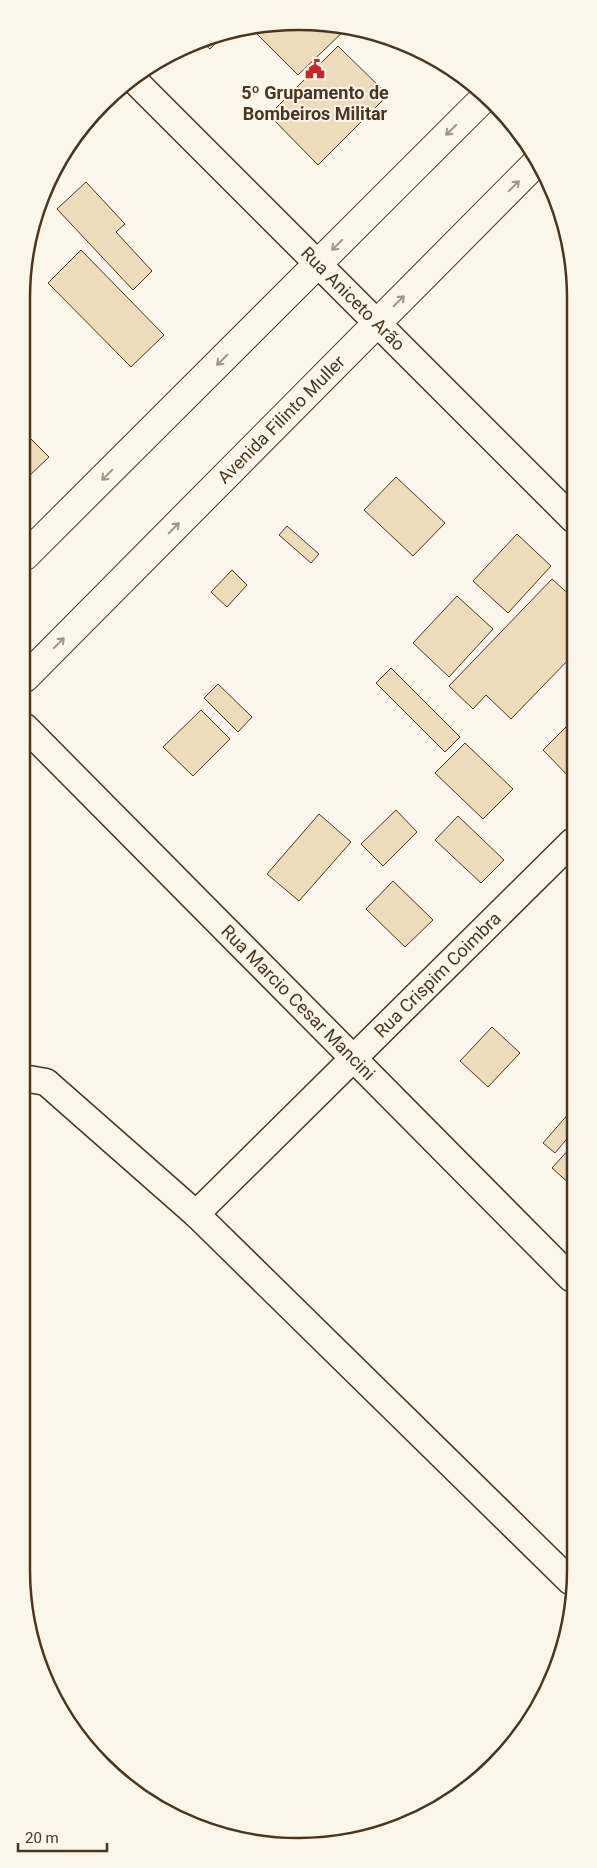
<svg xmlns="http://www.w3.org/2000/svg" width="597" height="1868" font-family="Roboto,sans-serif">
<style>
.building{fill:#ecdcbc;stroke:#4a3520}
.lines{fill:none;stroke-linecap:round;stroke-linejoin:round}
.street-casing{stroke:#4a3520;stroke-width:29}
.secondary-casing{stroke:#4a3520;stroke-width:30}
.street{stroke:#fbf6e9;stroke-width:26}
.secondary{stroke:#fbf6e9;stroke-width:28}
.oneway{stroke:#a29684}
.labels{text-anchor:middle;stroke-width:4;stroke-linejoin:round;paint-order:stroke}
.poi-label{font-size:18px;font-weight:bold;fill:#4a3520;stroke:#fbf6e9}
.street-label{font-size:18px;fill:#4a3520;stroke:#fbf6e9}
.rim{fill:none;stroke:#4a3520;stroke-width:2.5}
</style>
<rect width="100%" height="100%" fill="#fbf6e9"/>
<g class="building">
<path d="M250,27h98l-50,48z"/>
<path d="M222,36l-12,13 -6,-5z"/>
<path d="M338,46l50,49 -70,70 -49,-50z"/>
<path d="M86,182l39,42 -9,8 36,39 -19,19 -76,-81z"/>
<path d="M81,250l83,85 -33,32 -83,-84z"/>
<path d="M26,434l23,23 -23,22z"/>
<path d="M396,477l49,46 -32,33 -49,-46z"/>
<path d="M287,526l32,28 -8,9 -32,-28z"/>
<path d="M517,534l34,32 -43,47 -35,-32z"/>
<path d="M232,570l15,15 -20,22 -16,-15z"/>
<path d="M552,579l21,19 -1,58 -61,63 -25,-24 -13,14 -24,-23z"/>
<path d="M457,596l36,33 -44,48 -36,-34z"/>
<path d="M391,668l69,69 -15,15 -69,-69z"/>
<path d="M218,684l34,33 -14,15 -34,-34z"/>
<path d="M201,710l29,29 -37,37 -30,-29z"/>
<path d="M572,721v59l-29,-30z"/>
<path d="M465,743l48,46 -30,30 -48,-46z"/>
<path d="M396,810l21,22 -34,34 -22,-22z"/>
<path d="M319,814l32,28 -52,59 -32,-27z"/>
<path d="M458,816l46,44 -23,23 -46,-43z"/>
<path d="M393,881l40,39 -28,27 -39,-38z"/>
<path d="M492,1027l28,26 -32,34 -28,-26z"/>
<path d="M570,1112l1,2v20l-16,19 -12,-10z"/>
<path d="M571,1147v38l-19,-17z"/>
</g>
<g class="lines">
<defs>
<g id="street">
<path id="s1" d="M133,79l440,440"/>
<path id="s2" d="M25,727l546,551"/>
<path d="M23,1078l23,4 150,132 374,367"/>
<path id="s3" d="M196,1214l376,-372"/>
</g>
<g id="secondary">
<path d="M25,556l461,-460"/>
<path id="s4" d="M25,678l512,-516"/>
</g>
</defs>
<use href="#street" class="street-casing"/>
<use href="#secondary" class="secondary-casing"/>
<use href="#street" class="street"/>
<use href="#secondary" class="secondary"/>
</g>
<defs><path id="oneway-shaft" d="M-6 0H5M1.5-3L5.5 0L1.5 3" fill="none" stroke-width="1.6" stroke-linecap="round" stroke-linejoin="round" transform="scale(1.25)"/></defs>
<g class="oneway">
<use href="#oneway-shaft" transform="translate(451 130) rotate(135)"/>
<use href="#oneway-shaft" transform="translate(514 186) rotate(-45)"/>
<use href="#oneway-shaft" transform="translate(337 245) rotate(135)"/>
<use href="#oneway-shaft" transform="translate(399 301) rotate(-45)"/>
<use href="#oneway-shaft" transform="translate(222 360) rotate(135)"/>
<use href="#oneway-shaft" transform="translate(107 475) rotate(135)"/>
<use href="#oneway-shaft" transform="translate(174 528) rotate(-45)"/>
<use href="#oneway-shaft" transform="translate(59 643) rotate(-45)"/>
</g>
<defs>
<symbol id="civic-bare" viewBox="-9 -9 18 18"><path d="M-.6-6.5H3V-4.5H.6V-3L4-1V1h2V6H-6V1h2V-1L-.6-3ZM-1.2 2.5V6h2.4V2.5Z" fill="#c62828" stroke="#fbf6e9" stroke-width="2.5" paint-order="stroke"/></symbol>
</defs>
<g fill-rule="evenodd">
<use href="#civic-bare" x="301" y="55" width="28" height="28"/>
</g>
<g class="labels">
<g class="poi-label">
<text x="315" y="99">5º Grupamento de<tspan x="315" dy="21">Bombeiros Militar</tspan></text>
</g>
<g class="street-label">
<text dy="6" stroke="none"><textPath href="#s1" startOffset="311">Rua Aniceto Arão</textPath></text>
<text dy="6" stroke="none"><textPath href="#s4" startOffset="364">Avenida Filinto Muller</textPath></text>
<text dy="6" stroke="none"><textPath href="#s3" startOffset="340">Rua Crispim Coimbra</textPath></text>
<text dy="6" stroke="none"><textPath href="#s2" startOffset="388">Rua Marcio Cesar Mancini</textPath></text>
</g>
</g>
<path d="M0 0H597V1868H0ZM298 30H299A268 268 0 0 1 567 298V1570A268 268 0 0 1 299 1838H298A268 268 0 0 1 30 1570V298A268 268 0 0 1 298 30Z" fill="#fbf6e9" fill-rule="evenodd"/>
<path class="rim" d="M298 30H299A268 268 0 0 1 567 298V1570A268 268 0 0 1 299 1838H298A268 268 0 0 1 30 1570V298A268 268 0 0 1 298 30Z"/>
<path d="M18 1843v8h89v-8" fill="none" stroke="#4a3520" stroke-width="2.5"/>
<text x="25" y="1843" font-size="15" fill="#4a3520" stroke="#fbf6e9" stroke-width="4" paint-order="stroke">20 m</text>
</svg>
